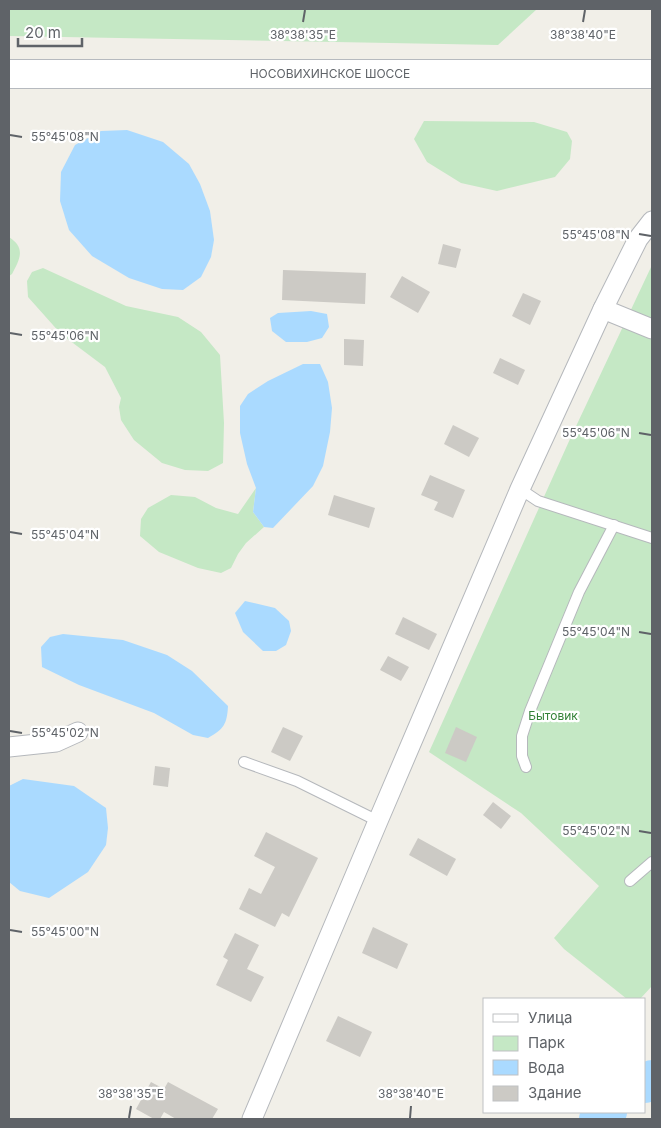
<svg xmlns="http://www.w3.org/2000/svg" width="661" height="1128" font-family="Inter,sans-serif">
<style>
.green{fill:#c5e8c5}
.water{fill:#aadaff}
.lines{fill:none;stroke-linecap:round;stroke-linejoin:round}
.river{stroke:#aadaff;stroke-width:38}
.building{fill:#cccac5}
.service-casing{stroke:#b5b8bc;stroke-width:12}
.minor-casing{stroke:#b5b8bc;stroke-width:21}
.secondary-casing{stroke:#b6babf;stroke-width:30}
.service{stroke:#fff;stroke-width:10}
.minor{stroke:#fff;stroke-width:19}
.secondary{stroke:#fff;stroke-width:28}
.ticks{fill:none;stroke:#5f6368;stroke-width:2}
.labels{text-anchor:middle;stroke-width:4.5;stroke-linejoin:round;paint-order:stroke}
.street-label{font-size:12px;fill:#5f6368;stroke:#fff}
.park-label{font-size:12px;fill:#348238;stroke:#fff}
.ticks-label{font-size:12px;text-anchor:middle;fill:#5f6368;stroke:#fff;stroke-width:4.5;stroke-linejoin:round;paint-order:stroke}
</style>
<rect width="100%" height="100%" fill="#f1efe8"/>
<g class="green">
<path d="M9,9h528l-39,36 -489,-9z"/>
<path d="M424,121l110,1 33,10 5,9 -2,18 -15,18 -58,14 -36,-8 -34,-21 -13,-23z"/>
<path d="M9,237c17,11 11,22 3,37l-3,2z"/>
<path d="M652,265v721l-12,13h-13l-63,-50 -10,-11 45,-52 -78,-73 -92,-61 141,-313z"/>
<path d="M43,268l83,38 52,11 23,15 19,23 4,68 -1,40 -15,8 -23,-1 -23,-7 -28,-23 -13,-20 -2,-13 2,-9 -16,-31 -44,-33 -33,-37 -1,-16 5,-9z"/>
<path d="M256,488l-3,24 11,15 -18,16 -8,11 -7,14 -10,5 -23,-5 -39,-16 -19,-16 1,-17 7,-11 23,-13 24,2 21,11 22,6z"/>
</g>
<g class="water">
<path d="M127,130l36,12 26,22 11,20 10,27 4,29 -3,17 -10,20 -18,13 -21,-1 -33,-11 -37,-22 -23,-26 -9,-29 1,-29 14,-27 26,-14z"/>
<path d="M311,311l16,3 2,13 -7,11 -15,4h-21l-14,-11 -2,-13 8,-5z"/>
<path d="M303,364h17l8,18 4,26 -2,24 -7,34 -10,20 -40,42 -9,-1 -11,-15 3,-24 -9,-24 -7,-31v-27l8,-12 20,-13z"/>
<path d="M245,601l30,7 14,13 2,10 -5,14 -10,6h-13l-20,-19 -8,-19z"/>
<path d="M63,634l60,6 44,15 25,16 36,35c-1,18 -4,23 -20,32l-15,-3 -39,-22 -75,-28 -37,-18 -1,-20 9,-10z"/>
<path d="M23,779l51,7 32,22 2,20 -2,17 -18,27 -39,26 -29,-7 -11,-9v-96z"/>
</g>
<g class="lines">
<g class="river">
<path d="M645,1084l7,-5"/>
<path d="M598,1119l10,-7"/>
</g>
</g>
<g class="building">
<path d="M443,244l18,5 -5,19 -18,-4z"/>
<path d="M283,270l83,3 -1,31 -83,-4z"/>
<path d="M402,276l28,16 -12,21 -28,-16z"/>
<path d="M523,293l18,8 -11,24 -18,-9z"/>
<path d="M344,339l20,1 -1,26 -19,-1z"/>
<path d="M500,358l25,12 -7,15 -25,-12z"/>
<path d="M453,425l26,13 -10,19 -25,-13z"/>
<path d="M430,475l35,15 -12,28 -19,-8 4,-8 -17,-7z"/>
<path d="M334,495l41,13 -6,20 -41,-13z"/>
<path d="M403,617l34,17 -8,16 -34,-16z"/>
<path d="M388,656l21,11 -8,14 -21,-11z"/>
<path d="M283,727l20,9 -13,25 -19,-9z"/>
<path d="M456,727l21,10 -11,25 -21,-9z"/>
<path d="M155,766l15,2 -2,19 -15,-2z"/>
<path d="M493,802l18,14 -10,13 -18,-14z"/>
<path d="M266,832l52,26 -29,59 -7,-4 -7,14 -36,-18 10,-21 12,6 14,-27 -21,-11z"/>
<path d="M418,838l38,21 -9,17 -38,-21z"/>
<path d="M373,927l35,17 -11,25 -35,-16z"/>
<path d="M235,933l24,12 -12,24 17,8 -13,25 -35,-17 12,-25 -5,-3z"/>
<path d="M338,1016l34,16 -12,25 -34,-16z"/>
<path d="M151,1082l13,7 4,-7 50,27 -6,10h-36l-12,-7 -4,7h-6l-18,-10z"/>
</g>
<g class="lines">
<defs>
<g id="service">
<path d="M520,489l18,12 114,37"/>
<path d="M244,762l53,19 81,40"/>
<path d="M526,767l-4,-11v-20l8,-25 49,-119 35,-67"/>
<path d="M630,881l22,-19"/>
</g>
<g id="minor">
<path d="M603,309l49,20"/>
<path d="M9,747l47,-5 22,-10"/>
<path d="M252,1119l126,-298 142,-332 83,-180 35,-70 14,-18"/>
</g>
<path id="secondary" d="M9,74h643"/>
</defs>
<use href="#service" class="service-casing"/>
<use href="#minor" class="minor-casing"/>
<use href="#secondary" class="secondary-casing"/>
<use href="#service" class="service"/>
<use href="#minor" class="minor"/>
<use href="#secondary" class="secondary"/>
</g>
<path class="ticks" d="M303,22l2,-12M583,22l2,-12M10,135l12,2M639,234l12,2M10,333l12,2M639,433l12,2M10,532l12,2M639,632l12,2M10,731l12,2M639,831l12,2M10,930l12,2M129,1118l2,-12M410,1118l1,-12"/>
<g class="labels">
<g class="street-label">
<text x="330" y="78">НОСОВИХИНСКОЕ ШОССЕ</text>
</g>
<g class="park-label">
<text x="553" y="720">Бытовик</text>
</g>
</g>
<g class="ticks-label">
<text x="303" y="39">38°38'35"E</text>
<text x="583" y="39">38°38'40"E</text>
<text x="65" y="141">55°45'08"N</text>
<text x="596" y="239">55°45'08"N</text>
<text x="65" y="340">55°45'06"N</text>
<text x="596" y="437">55°45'06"N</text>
<text x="65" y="539">55°45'04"N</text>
<text x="596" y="636">55°45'04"N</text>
<text x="65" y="737">55°45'02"N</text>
<text x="596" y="835">55°45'02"N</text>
<text x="65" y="936">55°45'00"N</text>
<text x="131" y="1098">38°38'35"E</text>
<text x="411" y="1098">38°38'40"E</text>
</g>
<rect width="661" height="1128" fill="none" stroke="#5f6368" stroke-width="20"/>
<rect x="483" y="998" width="162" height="115" fill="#ffffff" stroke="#bfc1c3"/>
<rect x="493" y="1014" width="25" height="8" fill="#ffffff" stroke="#bfc1c3"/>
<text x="528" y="1023" font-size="15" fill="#5f6368">Улица</text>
<rect x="493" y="1036" width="25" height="15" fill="#c5e8c5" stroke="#bfc1c3"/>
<text x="528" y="1048" font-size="15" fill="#5f6368">Парк</text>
<rect x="493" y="1060" width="25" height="15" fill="#aadaff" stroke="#bfc1c3"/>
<text x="528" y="1073" font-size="15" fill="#5f6368">Вода</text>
<rect x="493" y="1086" width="25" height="15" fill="#cccac5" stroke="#bfc1c3"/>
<text x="528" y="1098" font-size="15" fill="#5f6368">Здание</text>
<path d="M18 38v8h64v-8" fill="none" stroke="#5f6368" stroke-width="2.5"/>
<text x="25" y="38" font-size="15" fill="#5f6368" stroke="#ffffff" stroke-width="4" paint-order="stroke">20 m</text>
</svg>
